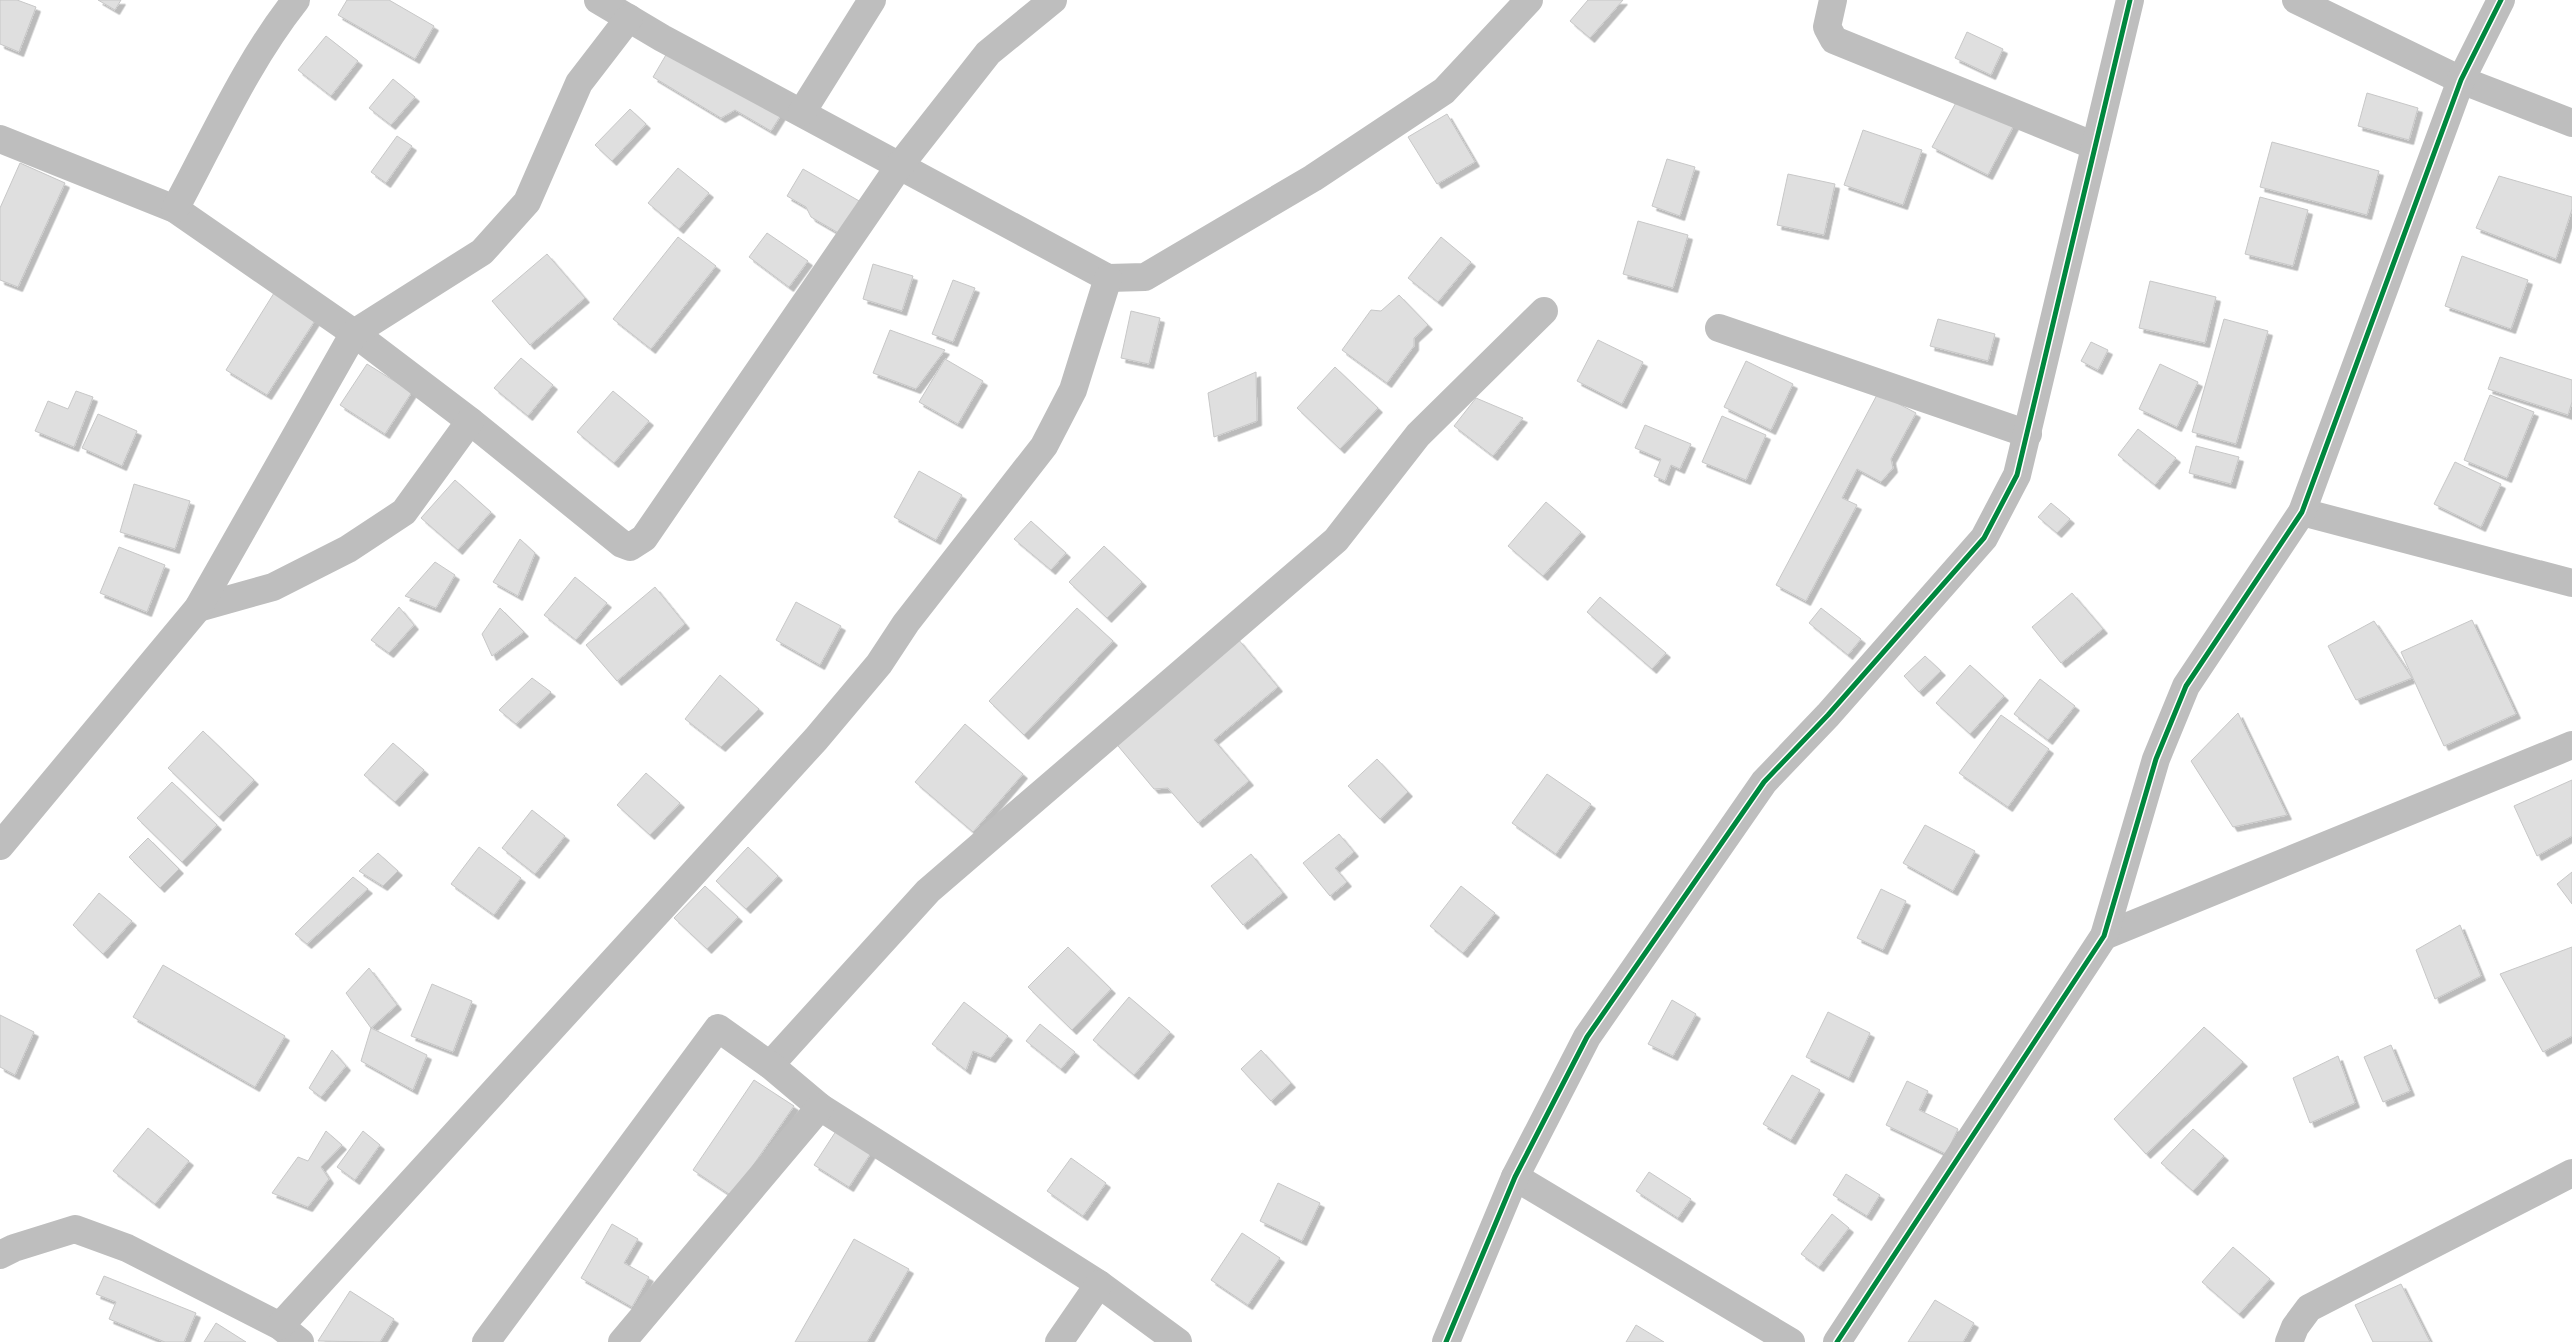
<svg xmlns="http://www.w3.org/2000/svg" width="2572" height="1342" font-family="'Space Grotesk',sans-serif">
<style>
.building{fill:#dfdfdf;stroke:#c7c7c7;filter:url(#shadow)}
.lines{fill:none;stroke-linecap:round;stroke-linejoin:round}
.minor{stroke:#bebebe;stroke-width:28}
.cycleway-casing{stroke:#fff;stroke-width:8}
.cycleway{stroke:#00873e;stroke-width:5}
</style>
<defs>
<filter id="shadow"><feDropShadow dx="4.5" dy="4.5" stdDeviation="0" flood-color="#0004"/></filter>
</defs>
<rect width="100%" height="100%" fill="#fff"/>
<g class="building">
<path d="M0,0h17l19,7 -17,45 -19,-8z"/>
<path d="M98,0h23l-6,10z"/>
<path d="M347,0h42l45,26 -19,33 -77,-44z"/>
<path d="M1588,0h35l-33,38 -20,-17z"/>
<path d="M1967,32l36,17 -12,26 -36,-17z"/>
<path d="M326,36l32,25 -27,35 -33,-26z"/>
<path d="M670,48l111,67 -10,16 -36,-21 -14,8 -68,-41z"/>
<path d="M393,79l22,18 -24,28 -22,-17z"/>
<path d="M2367,93l51,15 -9,32 -51,-14z"/>
<path d="M1959,97l55,28 -26,50 -56,-28z"/>
<path d="M630,109l16,15 -34,37 -17,-16z"/>
<path d="M1447,114l28,48 -38,22 -29,-47z"/>
<path d="M1863,130l59,20 -19,55 -59,-20z"/>
<path d="M397,136l15,10 -26,37 -15,-11z"/>
<path d="M2272,142l107,29 -12,44 -107,-28z"/>
<path d="M1667,159l28,8 -15,49 -28,-10z"/>
<path d="M20,163l45,20 -47,104 -18,-7v-72z"/>
<path d="M678,168l31,25 -30,36 -31,-26z"/>
<path d="M803,169l58,33 -19,33 -31,-18 -5,-10 -19,-11z"/>
<path d="M1788,174l47,10 -11,51 -47,-10z"/>
<path d="M2499,176l73,21v12l-16,50 -80,-31z"/>
<path d="M2260,197l48,13 -15,56 -48,-12z"/>
<path d="M1638,221l50,14 -15,53 -50,-14z"/>
<path d="M767,233l41,28 -19,26 -40,-30z"/>
<path d="M678,237l38,29 -65,83 -38,-30z"/>
<path d="M1441,237l30,25 -33,40 -30,-24z"/>
<path d="M547,254l38,44 -55,47 -38,-44z"/>
<path d="M2462,256l66,24 -17,49 -66,-23z"/>
<path d="M873,264l40,12 -11,35 -39,-12z"/>
<path d="M953,280l22,8 -22,54 -21,-8z"/>
<path d="M2150,281l66,16 -11,46 -66,-15z"/>
<path d="M274,293l42,26 -49,76 -41,-25z"/>
<path d="M1399,295l29,30 -14,13v8l-27,37 -45,-33 29,-40 10,1z"/>
<path d="M1131,311l29,7 -11,46 -28,-6z"/>
<path d="M1938,319l57,15 -7,27 -58,-15z"/>
<path d="M2224,319l44,12 -32,113 -44,-12z"/>
<path d="M890,330l55,20 -29,39 -43,-16z"/>
<path d="M1598,340l45,22 -21,42 -45,-23z"/>
<path d="M2091,342l17,8 -10,20 -17,-9z"/>
<path d="M2500,357l72,23v22l-4,13 -80,-26z"/>
<path d="M521,358l32,27 -25,31 -34,-28z"/>
<path d="M945,359l38,22 -25,43 -39,-22z"/>
<path d="M1746,361l47,23 -22,46 -47,-23z"/>
<path d="M367,364l45,28 -27,42 -45,-29z"/>
<path d="M2160,364l38,18 -21,45 -38,-18z"/>
<path d="M1335,367l43,41 -38,41 -43,-41z"/>
<path d="M1256,372l1,49 -43,16 -6,-44z"/>
<path d="M76,391l17,6 -19,50 -39,-16 13,-30 20,8z"/>
<path d="M613,391l36,30 -35,42 -37,-31z"/>
<path d="M1878,393l38,20 -25,46 2,9 -12,14 -24,-13 -15,29 15,7 -51,96 -30,-16z"/>
<path d="M2490,395l44,17 -27,66 -43,-18z"/>
<path d="M1476,398l47,20 -30,38 -39,-30z"/>
<path d="M98,414l39,17 -15,35 -40,-18z"/>
<path d="M1722,416l44,19 -20,45 -44,-18z"/>
<path d="M1645,425l46,19 -11,25 -9,-4 -6,16 -11,-5 7,-17 -26,-11z"/>
<path d="M2138,429l38,29 -21,27 -37,-30z"/>
<path d="M2196,446l43,11 -8,27 -42,-11z"/>
<path d="M2455,462l46,22 -20,43 -47,-23z"/>
<path d="M919,471l43,24 -26,45 -42,-23z"/>
<path d="M455,480l36,32 -33,38 -37,-32z"/>
<path d="M134,484l56,17 -15,48 -55,-17z"/>
<path d="M1546,502l35,30 -38,44 -35,-30z"/>
<path d="M2051,503l19,16 -13,14 -19,-16z"/>
<path d="M1031,521l35,32 -15,17 -37,-31z"/>
<path d="M520,539l15,14 -17,43 -25,-14z"/>
<path d="M1104,546l38,36 -35,36 -38,-36z"/>
<path d="M119,547l46,18 -18,47 -47,-19z"/>
<path d="M435,562l20,13 -19,33 -31,-12z"/>
<path d="M575,577l32,26 -31,37 -32,-25z"/>
<path d="M655,587l30,37 -68,57 -31,-36z"/>
<path d="M2072,593l31,36 -42,34 -29,-36z"/>
<path d="M1600,597l66,56 -14,16 -65,-57z"/>
<path d="M796,602l45,24 -21,39 -44,-25z"/>
<path d="M399,607l15,18 -25,28 -18,-13z"/>
<path d="M500,608l24,24 -32,24 -10,-22z"/>
<path d="M1077,608l36,33 -89,94 -35,-34z"/>
<path d="M1821,608l40,31 -13,16 -39,-32z"/>
<path d="M2472,620l44,94 -72,32 -43,-94z"/>
<path d="M2374,621l38,57 -56,22 -28,-54z"/>
<path d="M1238,639l40,48 -64,53 35,41 -51,42 -30,-35 -14,1 -40,-48z"/>
<path d="M1925,656l16,15 -22,21 -15,-16z"/>
<path d="M1970,665l34,31 -34,38 -34,-31z"/>
<path d="M720,675l39,34 -38,38 -36,-28z"/>
<path d="M532,678l19,14 -35,32 -17,-14z"/>
<path d="M2040,679l35,27 -27,34 -34,-26z"/>
<path d="M2238,713l49,102 -54,12 -42,-66z"/>
<path d="M2001,715l48,34 -41,58 -49,-34z"/>
<path d="M965,724l58,50 -50,58 -58,-50z"/>
<path d="M203,731l51,49 -35,37 -51,-49z"/>
<path d="M393,743l31,27 -29,32 -31,-27z"/>
<path d="M1377,759l31,33 -28,27 -32,-33z"/>
<path d="M646,773l34,30 -30,32 -33,-30z"/>
<path d="M1547,774l44,30 -35,50 -44,-31z"/>
<path d="M2572,780v56l-35,20 -23,-50z"/>
<path d="M172,782l45,43 -35,37 -45,-44z"/>
<path d="M532,810l33,26 -30,38 -33,-26z"/>
<path d="M1925,825l50,26 -22,40 -50,-28z"/>
<path d="M1339,834l15,18 -19,16 12,14 -17,14 -27,-33z"/>
<path d="M148,838l31,31 -19,19 -31,-31z"/>
<path d="M479,847l42,31 -27,37 -43,-31z"/>
<path d="M748,847l30,29 -32,33 -30,-28z"/>
<path d="M378,853l20,18 -15,15 -24,-15z"/>
<path d="M1251,854l32,39 -40,32 -32,-39z"/>
<path d="M2572,872v32l-15,-20z"/>
<path d="M353,877l15,12 -61,55 -12,-10z"/>
<path d="M705,886l33,31 -31,32 -33,-31z"/>
<path d="M1461,886l34,27 -32,40 -33,-27z"/>
<path d="M1881,889l25,12 -23,49 -26,-12z"/>
<path d="M99,893l33,28 -29,33 -30,-29z"/>
<path d="M2460,925l21,51 -46,23 -19,-49z"/>
<path d="M1068,947l43,42 -39,41 -44,-43z"/>
<path d="M2572,947v89l-29,16 -43,-78z"/>
<path d="M163,965l122,71 -30,51 -122,-70z"/>
<path d="M369,968l28,37 -26,23 -25,-35z"/>
<path d="M432,984l40,17 -19,51 -42,-16z"/>
<path d="M1129,997l41,35 -36,43 -41,-35z"/>
<path d="M1672,1000l24,14 -23,42 -25,-12z"/>
<path d="M964,1002l44,34 -17,22 -18,-7 -7,19 -34,-26z"/>
<path d="M1828,1012l42,21 -21,45 -43,-21z"/>
<path d="M0,1015l34,17 -19,43 -15,-8z"/>
<path d="M1040,1024l35,28 -14,17 -35,-28z"/>
<path d="M2204,1027l39,35 -97,92 -32,-35z"/>
<path d="M371,1028l56,27 -14,35 -52,-29z"/>
<path d="M2391,1045l19,46 -27,11 -19,-45z"/>
<path d="M332,1050l14,16 -25,31 -12,-9z"/>
<path d="M1261,1050l30,33 -20,18 -30,-32z"/>
<path d="M2338,1056l17,47 -45,20 -17,-45z"/>
<path d="M1792,1075l28,15 -29,50 -28,-16z"/>
<path d="M754,1080l40,26 -62,90 -39,-26z"/>
<path d="M1907,1081l21,10 -9,19 39,19 -12,25 -60,-29z"/>
<path d="M148,1128l41,33 -34,43 -42,-33z"/>
<path d="M838,1128l35,22 -24,37 -35,-22z"/>
<path d="M2193,1129l31,27 -31,35 -32,-28z"/>
<path d="M326,1131l16,14 -21,22 8,12 -21,28 -36,-14 26,-36 10,4z"/>
<path d="M363,1131l17,14 -25,35 -18,-13z"/>
<path d="M1071,1158l35,25 -23,33 -36,-25z"/>
<path d="M1649,1172l42,27 -13,19 -42,-27z"/>
<path d="M1846,1174l34,21 -13,21 -34,-21z"/>
<path d="M1278,1183l42,20 -18,38 -42,-20z"/>
<path d="M1832,1214l17,14 -30,39 -18,-13z"/>
<path d="M612,1224l26,15 -14,24 25,14 -17,30 -51,-29z"/>
<path d="M1242,1233l38,25 -32,47 -37,-25z"/>
<path d="M854,1239l55,30 -42,73h-72z"/>
<path d="M2233,1247l37,32 -31,35 -37,-32z"/>
<path d="M104,1276l92,37 -12,29h-19l-56,-23 7,-17 -20,-8z"/>
<path d="M2401,1284l29,58h-57l-18,-37z"/>
<path d="M350,1291l44,28 -14,23 -62,-1z"/>
<path d="M1935,1300l39,23 -11,19h-55z"/>
<path d="M216,1323l30,19h-42z"/>
<path d="M1636,1325l28,17h-38z"/>
</g>
<g class="lines">
<g class="minor">
<path d="M598,0l64,38 446,240 37,-1 168,-99 131,-87 85,-91"/>
<path d="M1833,0l-6,27 7,13 261,106"/>
<path d="M2296,0l165,80 111,43"/>
<path d="M802,112l70,-112"/>
<path d="M0,139l175,70 179,124 116,88 152,123 8,3 14,-9 256,-373 88,-112 65,-53"/>
<path d="M175,209c38,-70 71,-146 121,-209"/>
<path d="M1719,328l309,106"/>
<path d="M2302,512l270,71"/>
<path d="M198,608l75,-21 75,-38 56,-37 66,-91"/>
<path d="M0,846l198,-238 156,-275 128,-81 45,-50 52,-119 50,-65"/>
<path d="M2104,936l468,-191"/>
<path d="M770,1065l158,-174 408,-351 82,-105 126,-124"/>
<path d="M1515,1177l276,165"/>
<path d="M0,1255l14,-7 61,-19 52,19 153,78 20,16"/>
<path d="M280,1326l536,-587 63,-75 27,-41 138,-177 29,-56 35,-112"/>
<path d="M486,1342l232,-314 52,37 50,42 279,177 79,58"/>
<path d="M622,1342l198,-235"/>
<path d="M1059,1342l40,-58"/>
<path d="M1446,1342l69,-165 72,-140 177,-255 64,-67 156,-177 33,-63 113,-475"/>
<path d="M1837,1342l267,-406 52,-177 30,-73 116,-174 159,-432 40,-80"/>
<path d="M2289,1342l6,-15 14,-19 263,-135"/>
</g>
<defs>
<g id="cycleway">
<path d="M1446,1342l69,-165 72,-140 177,-255 64,-67 156,-177 33,-63 113,-475"/>
<path d="M1837,1342l267,-406 52,-177 30,-73 116,-174 159,-432 40,-80"/>
</g>
</defs>
<use href="#cycleway" class="cycleway-casing"/>
<use href="#cycleway" class="cycleway"/>
</g>
</svg>
